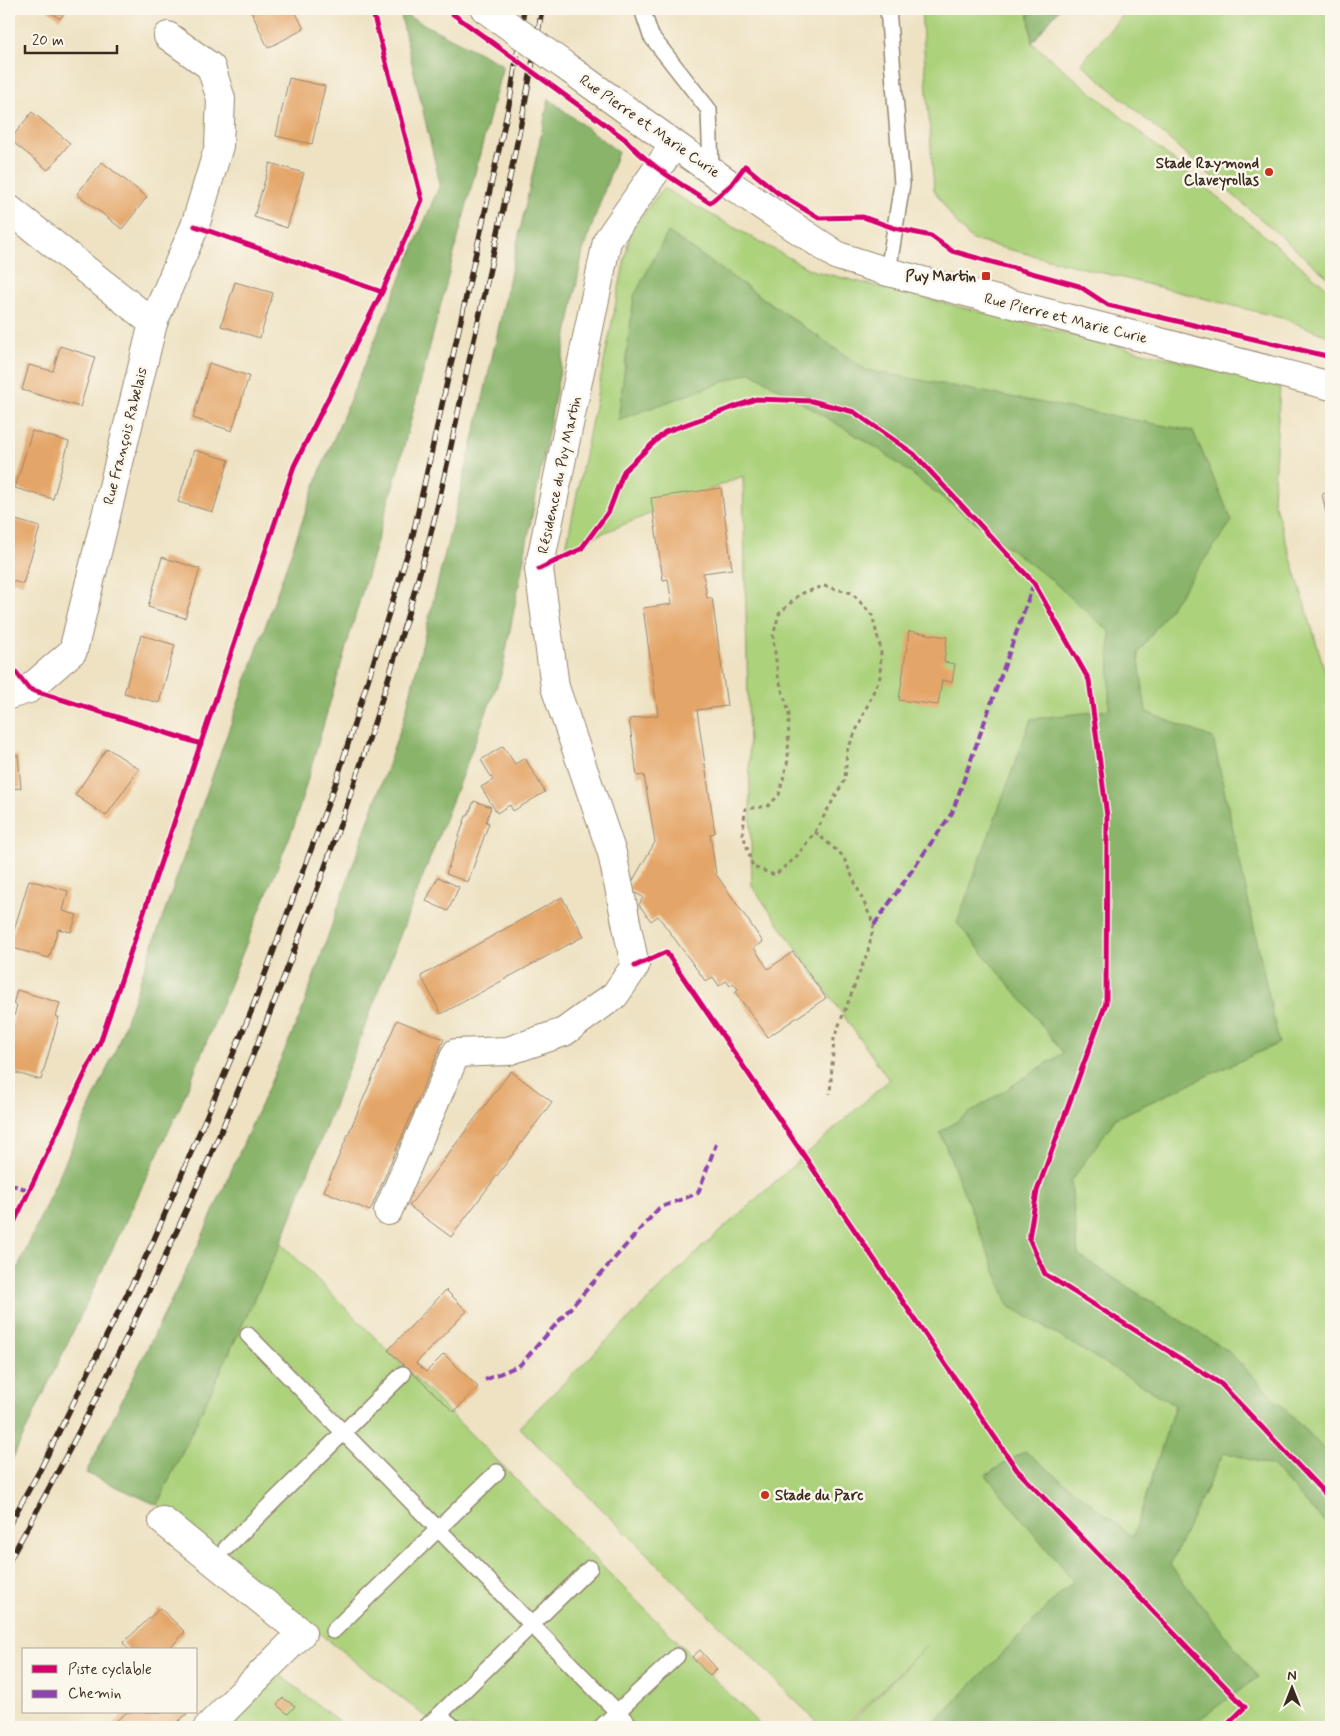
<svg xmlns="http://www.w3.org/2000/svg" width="1340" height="1736" font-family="Mynerve,sans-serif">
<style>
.green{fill:#acd27b;stroke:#747e4c}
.forest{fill:#89b46b;stroke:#626f44}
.building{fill:#e4a567}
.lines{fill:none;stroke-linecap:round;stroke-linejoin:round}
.service-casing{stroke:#948670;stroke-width:18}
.minor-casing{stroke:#948670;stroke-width:30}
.tertiary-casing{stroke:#948670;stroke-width:30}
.path{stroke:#948670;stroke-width:3;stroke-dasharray:4 4;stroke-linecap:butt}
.service{stroke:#fff;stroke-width:15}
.minor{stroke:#fff;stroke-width:28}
.tertiary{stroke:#fff;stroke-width:28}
.rail-casing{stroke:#3b2a1e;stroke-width:5.5}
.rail{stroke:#fbf7ec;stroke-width:4;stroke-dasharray:11;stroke-linecap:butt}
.tertiary-bridge-casing{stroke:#948670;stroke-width:30;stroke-linecap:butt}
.tertiary-bridge{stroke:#fff;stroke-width:28}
.quiet{stroke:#8e44ad;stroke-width:4;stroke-dasharray:8 4;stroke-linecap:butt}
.cycleway-casing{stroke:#fbf7ec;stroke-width:8}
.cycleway{stroke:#d6006c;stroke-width:5}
.poi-dot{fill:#c8321e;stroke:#fbf7ec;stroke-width:2}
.labels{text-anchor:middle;stroke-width:5;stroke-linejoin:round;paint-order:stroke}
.street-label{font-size:15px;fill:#3b2a1e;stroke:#fbf7ec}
.poi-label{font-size:15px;font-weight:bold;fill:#3b2a1e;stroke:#fbf7ec;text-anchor:end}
</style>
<rect width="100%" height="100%" fill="#fbf7ec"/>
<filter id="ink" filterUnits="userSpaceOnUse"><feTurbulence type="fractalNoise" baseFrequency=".02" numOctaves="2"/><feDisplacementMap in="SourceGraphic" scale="10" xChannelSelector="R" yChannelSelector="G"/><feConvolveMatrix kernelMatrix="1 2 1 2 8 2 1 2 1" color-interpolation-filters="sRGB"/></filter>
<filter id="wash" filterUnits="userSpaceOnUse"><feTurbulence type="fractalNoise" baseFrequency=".0096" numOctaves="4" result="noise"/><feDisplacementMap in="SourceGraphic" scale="20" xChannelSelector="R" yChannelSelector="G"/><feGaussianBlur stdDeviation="1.12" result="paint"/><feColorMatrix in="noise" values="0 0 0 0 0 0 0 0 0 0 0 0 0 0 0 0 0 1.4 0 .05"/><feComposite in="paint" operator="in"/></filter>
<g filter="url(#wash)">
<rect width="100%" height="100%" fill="#eee2c3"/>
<g class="green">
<path d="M921,9h107l4,34 299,248v46l-49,-19 -310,-78 -16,-17 -22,-33z"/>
<path d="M1128,9h203v271l-250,-217z"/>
<path d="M663,188l148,82 469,116 -7,113 58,192v1036h-484l80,-82 -83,82h-22l-303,-300 180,-177 190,-170 -137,-194 -9,-410 -177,72 65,-319z"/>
<path d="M281,1243l481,484h-324l-281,-222z"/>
<path d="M277,1673l69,54h-121z"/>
</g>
<g class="forest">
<path d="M1028,9h31l-27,34z"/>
<path d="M400,12l103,53 -105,404 -104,357 -114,281 -171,359v-179l107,-238 203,-575 121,-290z"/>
<path d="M549,99l69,53 -35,99 -81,421 -221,571 -124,262 -71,-32 111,-225 103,-232 104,-297 78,-316z"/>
<path d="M668,232l198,138 327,61 39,90 -94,132 8,59 67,26 66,305 -163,75 -45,63 7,74 150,96 103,105v73l-59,-63 -48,-14 -54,113 88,112 -61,44 -47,6h-220l143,-146 -87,-106 39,-24 108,86 42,-132 -166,-99 -69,-174 123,-79 -35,-46 -71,-84 74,-204 78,-9 1,-78 -61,-54 -169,-128 -129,-78 -133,48 16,-124z"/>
</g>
<g id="blocks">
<g class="building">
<path d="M47,9h20l-7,10z"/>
<path d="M250,9h44l10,20 -36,19z"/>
<path d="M289,78l36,8 -13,58 -36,-8z"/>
<path d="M32,112l38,31 -22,27 -38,-30z"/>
<path d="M102,162l45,35 -25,32 -45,-35z"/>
<path d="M270,163l34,10 -17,55 -33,-11z"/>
<path d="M235,282l38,11 -13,45 -39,-12z"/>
<path d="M60,346l35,11 -15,50 -58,-17 7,-25 24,6z"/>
<path d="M209,363l40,13 -17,55 -39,-13z"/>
<path d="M32,431l37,11 -16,57 -38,-11z"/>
<path d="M194,450l35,10 -16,52 -35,-10z"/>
<path d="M721,488l11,81 -29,4 4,25h5l15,108 -30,4 18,123 -5,1 6,40 47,68 -9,6 14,21 25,-17 33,46 -58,39 -33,-45 3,-3 -5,-6 -3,3 -4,-5 -7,5 -6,-9 -7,5 -48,-66 -7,5 -12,-16 4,-8 -15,-8 27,-47 -11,-67 -7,1 -8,-57 29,-4 -15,-107 29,-4 -4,-25 -5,1 -12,-82z"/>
<path d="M1331,492v39h-1l-8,-37z"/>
<path d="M9,518l31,9 -17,57 -14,-4z"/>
<path d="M162,557l38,12 -15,49 -37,-11z"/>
<path d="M909,631l38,6 -3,25 11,2 -3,18 -10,-2 -4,25 -39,-5z"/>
<path d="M141,635l34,10 -16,58 -35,-10z"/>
<path d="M503,746l12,18 10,-6 20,34 -32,19 -3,-6 -13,8 -16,-26 12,-7 -12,-20z"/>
<path d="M107,748l32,21 -33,47 -31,-21z"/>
<path d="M18,755l3,33 -12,1v-33z"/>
<path d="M474,801l17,6 -5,15 3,1 -21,59 -22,-8 20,-58h2z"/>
<path d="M438,877l21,10 -11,24 -22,-10z"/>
<path d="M29,880l39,11 -5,20 14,4 -6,17 -13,-3 -9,29 -40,-11z"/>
<path d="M562,897l22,39 -143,78 -20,-38z"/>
<path d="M17,990l43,13 -4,14h3l-18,63 -32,-9v-36l8,-30 -4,-1z"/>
<path d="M397,1020l47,19 -74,172 -46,-20z"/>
<path d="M511,1071l41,31 -101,135 -42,-31z"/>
<path d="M446,1290l21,21 -51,52 10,9 18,-18 34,33 -24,25 -66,-62z"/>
<path d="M160,1608l25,24 -17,18h-39l-6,-7z"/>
<path d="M700,1650l17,19 -7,7 -18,-19z"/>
<path d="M283,1698l12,8 -7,8 -11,-9z"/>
<path d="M127,1712h58l2,2 -15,13h-63z"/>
</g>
</g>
</g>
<g filter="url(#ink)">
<use href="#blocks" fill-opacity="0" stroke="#948670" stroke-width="1"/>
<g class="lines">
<defs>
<g id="service">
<path d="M642,9l9,27 58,74 2,59"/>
<path d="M888,9l14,175 -14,88"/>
<path d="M248,1335l384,392"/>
<path d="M226,1548l177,-174"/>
<path d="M333,1631l164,-159"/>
<path d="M426,1727l13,-12"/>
<path d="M454,1727l-15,-12 151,-147"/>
<path d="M601,1727l76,-71"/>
</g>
<g id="minor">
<path d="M9,209l144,114 -80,328 -44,38 -20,6"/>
<path d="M153,323l42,-97 24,-80 2,-47 -10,-32 -43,-31"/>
<path d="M388,1211l68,-158 52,-2 56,-19 51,-37 20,-29 -23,-113 -57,-166 -16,-118 68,-328 67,-96"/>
<path d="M163,1521l139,112 -94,94"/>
</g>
<g id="tertiary">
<path d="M485,9l16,11"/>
<path d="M561,63l170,122 107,71 50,16 443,114"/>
</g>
</defs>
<use href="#service" class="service-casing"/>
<use href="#minor" class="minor-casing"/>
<use href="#tertiary" class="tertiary-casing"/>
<g class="path">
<path d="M339,379l43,-87 40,-92"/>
<path d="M824,586l28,7 20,22 9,35 -1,27 -33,74 -2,28 -30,53 -19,25 -21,18 -22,-8 -10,-33 2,-25 23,-3 11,-11 9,-35 1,-47 -11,-37 -5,-40 6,-22 21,-20z"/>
<path d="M815,832l28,24 31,69 -6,26 -34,87 -4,56"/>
</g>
<use href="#service" class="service"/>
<use href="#minor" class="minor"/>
<use href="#tertiary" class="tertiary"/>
<defs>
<g id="rail">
<path d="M9,1525l31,-55 112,-226 99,-232 86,-233 75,-240 98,-439 14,-91"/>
<path d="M9,1561c178,-316 322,-668 419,-1017 16,-59 27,-119 40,-178 27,-119 54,-237 74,-357"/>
</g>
</defs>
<use href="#rail" class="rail-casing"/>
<use href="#rail" class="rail"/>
<defs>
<path id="tertiary-bridge" d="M501,20l60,43"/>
</defs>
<use href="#tertiary-bridge" class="tertiary-bridge-casing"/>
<use href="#tertiary-bridge" class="tertiary-bridge"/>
<g class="quiet">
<path d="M874,925l78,-112 82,-230"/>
<path d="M9,1184l20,6"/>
<path d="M485,1380l35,-15 139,-157 39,-15 18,-49"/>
</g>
<defs>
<g id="cycleway">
<path d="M446,9l179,130c24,27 55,44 85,64l21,-18 14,-19 33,27 41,25 44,-1 31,11 37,8 21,15 127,35 29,19 223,52"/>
<path d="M195,226l187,66"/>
<path d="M539,569l42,-20 28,-38 15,-40 41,-39 91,-33 56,2 42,11 60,42 120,129 55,97 18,136 -1,187 -69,188 -8,47 16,36 176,110 110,116"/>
<path d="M9,663l20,26 172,55"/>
<path d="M635,966l31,-14 351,518 228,237 -20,20"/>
<path d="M9,1233l92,-193 193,-574 88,-174 40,-92 -50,-191"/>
</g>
</defs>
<use href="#cycleway" class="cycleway-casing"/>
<use href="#cycleway" class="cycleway"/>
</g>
</g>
<g class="poi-dot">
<circle cx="1269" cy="172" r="5"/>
<rect x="981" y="271" width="10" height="10" rx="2.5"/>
<circle cx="765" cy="1495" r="5"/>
</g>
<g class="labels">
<g class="street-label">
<text transform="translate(650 126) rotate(35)" y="5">Rue Pierre et Marie Curie</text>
<text transform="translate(1066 318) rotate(14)" y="5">Rue Pierre et Marie Curie</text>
<text transform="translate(125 436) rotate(-76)" y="5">Rue François Rabelais</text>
<text transform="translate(559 475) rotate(-78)" y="5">Résidence du Puy Martin</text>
</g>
<g class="poi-label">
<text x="1259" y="168">Stade Raymond<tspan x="1259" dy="17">Claveyrollas</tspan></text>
<text x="976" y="281">Puy Martin</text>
<text x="775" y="1500" text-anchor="start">Stade du Parc</text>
</g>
</g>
<rect width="1340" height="1736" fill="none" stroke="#fbf7ec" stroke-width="30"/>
<rect x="22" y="1648" width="175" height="65" fill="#fbf7ec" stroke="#aea59a"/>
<rect x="32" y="1665" width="25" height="8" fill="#d6006c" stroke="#aea59a"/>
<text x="68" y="1674" font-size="15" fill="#3b2a1e">Piste cyclable</text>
<rect x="32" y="1690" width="25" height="8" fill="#8e44ad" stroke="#aea59a"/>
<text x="68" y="1698" font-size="15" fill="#3b2a1e">Chemin</text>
<g transform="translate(1292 1688)" stroke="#fbf7ec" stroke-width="4" paint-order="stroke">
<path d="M0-4L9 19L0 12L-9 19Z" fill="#3b2a1e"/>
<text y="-8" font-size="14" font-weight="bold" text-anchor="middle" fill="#3b2a1e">N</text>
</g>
<path d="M25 45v8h92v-8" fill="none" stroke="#3b2a1e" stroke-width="2.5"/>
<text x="32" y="45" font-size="15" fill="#3b2a1e" stroke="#fbf7ec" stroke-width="4" paint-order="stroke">20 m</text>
</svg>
